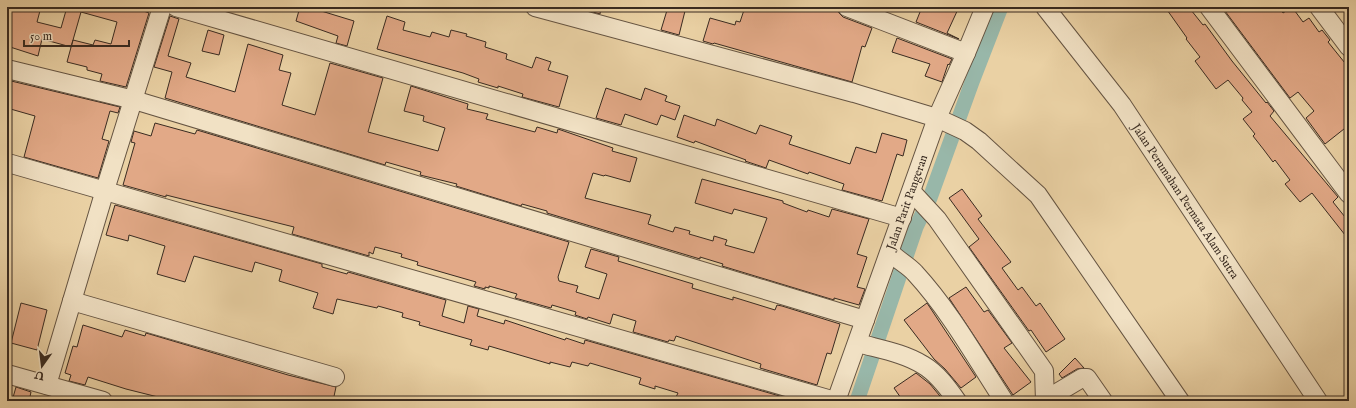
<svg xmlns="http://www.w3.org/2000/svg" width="1356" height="408" font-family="'IM FELL English',serif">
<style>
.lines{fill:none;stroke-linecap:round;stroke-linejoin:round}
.canal{stroke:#98b7a9;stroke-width:15}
.building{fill:#e2a987;stroke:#392b21}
.minor-casing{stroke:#655442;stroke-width:20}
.minor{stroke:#f1e1c4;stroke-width:18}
.labels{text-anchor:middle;stroke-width:3;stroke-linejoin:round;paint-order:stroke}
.street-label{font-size:12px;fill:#392b21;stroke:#f1e1c4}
</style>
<rect width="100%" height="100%" fill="#ead1a4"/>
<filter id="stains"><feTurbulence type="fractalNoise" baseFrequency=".005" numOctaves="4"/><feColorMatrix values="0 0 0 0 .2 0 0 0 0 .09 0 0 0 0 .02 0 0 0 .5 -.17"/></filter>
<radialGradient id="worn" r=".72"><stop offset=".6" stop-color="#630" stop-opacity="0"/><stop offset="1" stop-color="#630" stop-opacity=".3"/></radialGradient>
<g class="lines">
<path class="canal" d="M857,401l59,-174 14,-29 42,-116 29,-75"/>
</g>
<g class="building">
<path d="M7,7h34l-4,15 24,6 6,-21h75l-1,3 8,3 -23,74 -26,-6 2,-7 -15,-4v-3l-20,-5 6,-22 20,5 2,-5 16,4 6,-22 -36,-10 -10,35 -29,-8 -4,17 -31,-10z"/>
<path d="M300,7h19l-1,3 36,11 -7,25 -11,-3 2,-7 -42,-15z"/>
<path d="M575,7h26l-1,7z"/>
<path d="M668,7h18l-7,28 -18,-5z"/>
<path d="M745,7h92l2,6 4,4 29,11 -7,19 -3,-1 -10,36 -138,-39 -1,1 -10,-3 7,-23 25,7 1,-4 4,1z"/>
<path d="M922,7h37l-12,26 12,6 -43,-17z"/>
<path d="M1165,7h20l4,4 2,-1 12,15 2,-1 27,37 34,42 1,-1 7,9 -4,5 68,81 -5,5 16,20v18l-37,-47 -12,9 -15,-18 5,-4 -15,-20 -2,2 -9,-12 -11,-14 2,-2 -12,-15 9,-7 -10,-12 1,-2 -15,-18 -12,9 -21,-28 5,-4 -14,-18 1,-1z"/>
<path d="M1222,7h57l4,6 9,-6 11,15 6,-4 10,14 3,-2 8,10 -2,2 21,26v57l-24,19 -19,-26 8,-7 -16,-19 -8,6z"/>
<path d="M170,16l9,3 -11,37 23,7 -5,14 20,6 29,9 13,-48 35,11 -4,15 12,3 -9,32 33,10 15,-52 53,15 -15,54 70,19 7,-23 -22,-7 1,-5 -20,-5 7,-25 57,18 -1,5 21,5 -2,5 49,13 2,-5 20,6 1,-4 55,19 -1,3 25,7 -7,24 -25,-7 -1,1 -11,-3 -8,25 66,17 -3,9 25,8 2,-5 15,4 -1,3 24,7 1,-5 13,4 -2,5 29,8 13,-35 -33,-9 -2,5 -37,-11 7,-24 81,22v2l24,9 1,-2 21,7 3,-8 37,10 -12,35 10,3 -10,30 8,2 -6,16 -25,-7v2l-112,-34 1,-2 -23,-7v2l-153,-46v-2l-25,-7 -1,2 -65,-20 1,-2 -37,-9 1,-3 -35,-10 -1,3 -220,-67 7,-26 -18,-5z"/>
<path d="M387,16l18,6 -2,8 27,7 2,-5 17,5 2,-7 16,4 -1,2 20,6 -1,5 22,7 -1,5 26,9 4,-11 15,5 -3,8 20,6 -9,31 -37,-10 1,-3 -25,-8v2l-20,-6 1,-3 -16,-6 -86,-24z"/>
<path d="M208,30l16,5 -5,20 -17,-4z"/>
<path d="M897,38l55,21 -3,6 -1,-1 -6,18 -17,-6 5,-12 -38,-12z"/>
<path d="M7,80l113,27 -2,6 -8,-2 -8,28 7,2 -11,37 -74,-21 11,-41 -28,-8z"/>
<path d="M606,88l35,12 4,-12 22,8 -2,5 15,5 -5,14 -14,-5 -4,10 -32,-11 -4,11 -25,-7z"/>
<path d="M684,115l31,11 2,-7 39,15 4,-9 32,11 -3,8 61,20 6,-17 20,6 6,-20 25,7 -4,16 -6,-2 -15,47 -40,-11 2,-6 -35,-12 -1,2 -39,-14 -3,8 -21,-7 1,-1 -51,-19 -1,2 -17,-6z"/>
<path d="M155,123l40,11 2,-4 372,112 -11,35 1,4 19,5 -2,6 23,7 8,-25 -22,-7 6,-18 28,8 -1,4 75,23 -1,4 41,12v-3l42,13 2,-5 5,1 58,18 -9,30 -4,-1 -10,32 -57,-17 1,-4 -85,-28 -2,5 -5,-1 -1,2 -35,-10 3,-11 -23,-7 -3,10 -22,-7 -1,2 -12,-4 1,-3 -24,-7 -1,3 -36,-10 2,-4 -28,-8v2l-4,-1v2l-11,-3 2,-4 -59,-17 1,-3 -17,-5 1,-3 -27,-7 -2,7 -4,-2v4l-77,-22 2,-7 -128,-32v2l-43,-12 12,-42 -4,-1 3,-11 17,5z"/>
<path d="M962,189l20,27 -4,3 33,43 -9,6 16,22 4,-3 14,19 4,-3 25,36 -19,13 -15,-22 -2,1 -60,-84 10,-8 -30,-41z"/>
<path d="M115,205l207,59v3l25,7 1,-2 98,28 -4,16 22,7 4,-17 11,3 -2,7 27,8 1,-4 60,20 1,-2 18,6 1,-4 212,61h-106l-15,-4 2,-4 -23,-7v3l-16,-5 2,-6 -51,-15 -2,3 -16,-4 -2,5 -20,-5v2l-61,-18 -1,4 -18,-5 2,-5 -53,-15 1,-3 -18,-5 1,-4 -25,-7 -1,2 -40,-9 -4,15 -20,-6 5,-15 -39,-12 3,-11 -27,-8 -3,10 -58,-16 -9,26 -28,-8 8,-28 -36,-11 -1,6 -22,-6z"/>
<path d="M966,287l18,25 4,-2 24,33 -8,5 27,34 -18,13 -64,-97z"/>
<path d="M21,303l26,7 -10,40 -26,-7z"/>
<path d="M927,303l49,74 -15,11 -16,-19 -11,-10 -30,-39z"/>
<path d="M83,325l39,12 3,-7 20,6 1,-3 142,42 48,12 -3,14h-159l-48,-12 -38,-12 -3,8 -16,-4 2,-6 -6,-2 8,-27 4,1z"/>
<path d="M1075,358l9,10 -7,1 -15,9 -3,-4z"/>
<path d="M916,373l14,11 14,17h-41l-9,-13z"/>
<path d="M16,387l15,5 -2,9h-17z"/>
</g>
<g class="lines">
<defs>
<g id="minor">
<path d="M176,7l726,211"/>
<path d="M535,7l319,86 83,25 28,13 14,10 59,54 142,206"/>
<path d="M847,7l119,46"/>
<path id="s1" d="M1045,7l77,98 196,296"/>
<path d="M1209,7l140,187"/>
<path d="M1319,7l30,40"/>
<path d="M7,69l127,31 731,220"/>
<path d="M8,163l827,238"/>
<path d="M912,192l25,27 107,152 1,30"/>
<path d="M890,252c7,8 18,13 25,21 35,38 61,85 89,128"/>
<path d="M72,301l263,76"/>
<path d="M858,343c21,6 46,10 65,22 14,8 25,23 34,36"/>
<path d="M7,374l96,27"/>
<path d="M47,385l58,-195 57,-183"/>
<path d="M1045,400l37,-22h5l16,23"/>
<path id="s2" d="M836,401l101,-283 29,-65 19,-46"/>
</g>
</defs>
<use href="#minor" class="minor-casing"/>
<use href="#minor" class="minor"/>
</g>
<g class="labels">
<g class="street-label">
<text dy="4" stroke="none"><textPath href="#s1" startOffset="240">Jalan Perumahan Permata Alam Sutra</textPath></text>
<text dy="4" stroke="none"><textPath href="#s2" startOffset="211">Jalan Parit Pangeran</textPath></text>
</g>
</g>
<rect width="1356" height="408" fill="none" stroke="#ead1a4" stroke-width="24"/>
<rect x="8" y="8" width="1340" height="392" fill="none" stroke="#392b21" stroke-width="2"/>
<rect x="12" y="12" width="1332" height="384" fill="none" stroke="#392b21"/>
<g transform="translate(42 366) rotate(194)" stroke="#f1e1c4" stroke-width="3" paint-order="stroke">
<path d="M0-3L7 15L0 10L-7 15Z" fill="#392b21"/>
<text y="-6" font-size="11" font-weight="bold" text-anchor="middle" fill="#392b21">U</text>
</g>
<path d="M24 40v6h105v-6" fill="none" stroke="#392b21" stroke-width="2"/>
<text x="30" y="40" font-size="12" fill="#392b21" stroke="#f1e1c4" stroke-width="3" paint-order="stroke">50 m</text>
<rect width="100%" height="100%" filter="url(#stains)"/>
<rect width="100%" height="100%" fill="url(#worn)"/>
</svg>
